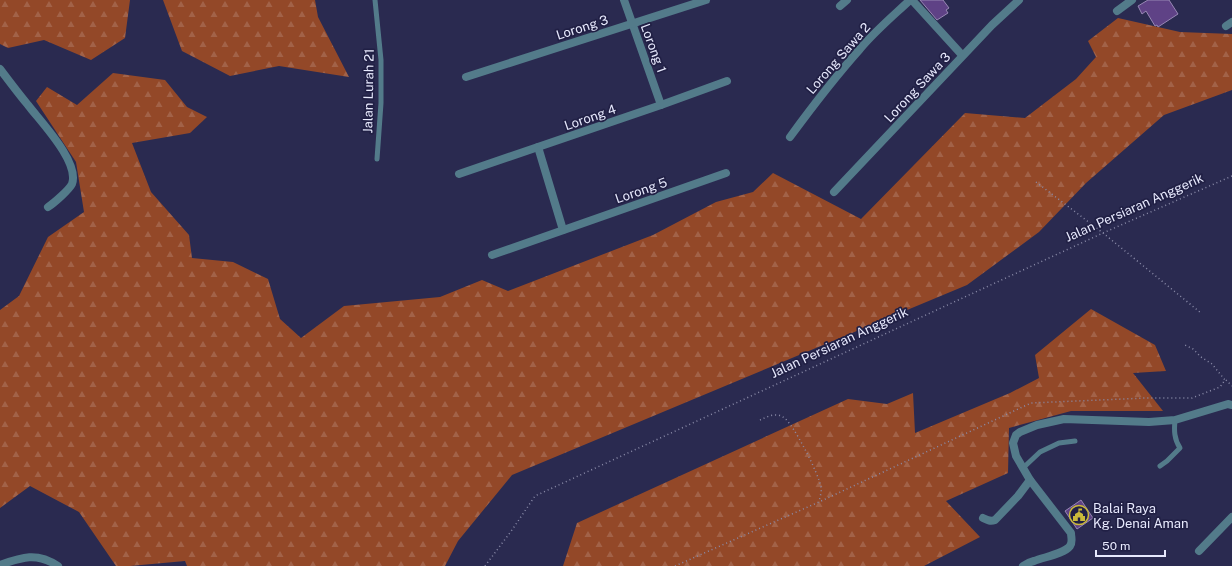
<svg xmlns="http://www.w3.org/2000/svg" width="1232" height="566" font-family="'Public Sans',sans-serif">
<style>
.forest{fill:url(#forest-firs)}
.building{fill:#5f4286;stroke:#9887b4}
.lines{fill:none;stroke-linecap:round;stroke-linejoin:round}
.path{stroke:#8b8ca9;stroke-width:1.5;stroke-dasharray:1 3;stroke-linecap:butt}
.service{stroke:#537b8a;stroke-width:5}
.minor{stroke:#537b8a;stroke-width:8}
.labels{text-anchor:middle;stroke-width:3.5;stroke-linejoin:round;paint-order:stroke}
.street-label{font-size:13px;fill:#e7e9fd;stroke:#212045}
.poi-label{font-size:13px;fill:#e7e9fd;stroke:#212045;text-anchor:start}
</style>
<defs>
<pattern id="forest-firs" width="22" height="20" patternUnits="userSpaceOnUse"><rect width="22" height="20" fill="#934828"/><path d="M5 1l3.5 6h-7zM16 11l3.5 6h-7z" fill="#a26248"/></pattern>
</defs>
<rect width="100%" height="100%" fill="#2a2a50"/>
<g class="forest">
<path d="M0,0h130l-5,38 -34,22 -47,-20 -36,8 -8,-4z"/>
<path d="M163,0h152l3,17 31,60 -70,-11 -49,10 -48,-25z"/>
<path d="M1118,18l62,14 52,2v56l-68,25 -78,68 -47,49 -72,53 -455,190 -54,66 -13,25h-258l-2,-5 -55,5h-14l-37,-54 -49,-26 -30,22v-198l19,-14 29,-59 36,-25 -8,-50 -40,-61 11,-14 30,18 36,-32 52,7 22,27 20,10 -17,16 -58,10 19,49 38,43 3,23 41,4 35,17 12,40 21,19 43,-32 96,-9 42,-17 26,11 145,-56 63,-33 37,-10 20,-19 88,46 104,-106 60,5 51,-39 20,-22 -8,-16z"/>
<path d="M1091,309l64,36 11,26 -33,2 30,38h-92l-62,17 -1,45 -62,28 34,36 -56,29h-361l14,-43 271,-124 39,5 26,-11 2,40 95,-40 29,-15 -4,-23z"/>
</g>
<g class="building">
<path d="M920,0h23l6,8 -3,2 2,3 -11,7z"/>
<path d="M1148,0h21l9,14 -20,13 -1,-2 -2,1 -9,-15 -4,3 -4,-8z"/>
<path d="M1081,500l12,18 -16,11 -12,-18z"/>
</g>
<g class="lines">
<g class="path">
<path d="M1036,182l67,51 98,80"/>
<path d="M1226,380l6,6"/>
<path d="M760,420c7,-3 15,-8 23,-3 10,5 36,58 38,70 1,4 -1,10 -2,15"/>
<path d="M485,566l27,-36 23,-34 568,-263 129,-57"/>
<path d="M675,566l144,-64 212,-99 115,-5h46l28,-11 5,-7 -13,-16 -11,-7 -8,-8 -8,-4"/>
</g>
<g class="service">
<path d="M375,0l6,60v43l-4,56"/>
<path d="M1160,466l7,-5 13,-13c-6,-9 -6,-18 -5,-28"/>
<path d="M1023,468l17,-16 19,-9 16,-2"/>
</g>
<g class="minor">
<path d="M624,0l37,105"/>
<path d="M912,0l50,55"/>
<path d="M840,6l7,-6"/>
<path d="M1117,11l15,-11"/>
<path d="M1226,26l6,-4"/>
<path d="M0,69c9,12 18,24 28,36 12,16 52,57 44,79 -3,6 -18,19 -24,23"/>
<path d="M466,77l240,-77"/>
<path d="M790,137c22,-30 45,-60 70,-88 15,-18 33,-33 50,-49"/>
<path d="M538,147l25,83"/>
<path d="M459,174l202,-69 66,-24"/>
<path d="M834,192l158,-167 27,-25"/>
<path d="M492,255l234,-82"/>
<path d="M983,518c4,2 7,4 12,2l23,-24 12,-16"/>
<path d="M1199,551l33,-34"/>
<path d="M0,565c22,-8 37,-13 58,1"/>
<path d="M1023,566c3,-2 7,-4 11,-5 10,-4 30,-7 36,-15 3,-4 1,-9 1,-13l-41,-53 -14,-24 -3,-13 3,-8 4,-3 17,-7 27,-6 85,3 26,-2 53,-16 4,1"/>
</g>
</g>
<defs>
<symbol id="civic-ring" viewBox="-11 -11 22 22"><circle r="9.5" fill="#212045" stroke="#caba3a" stroke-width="1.5"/><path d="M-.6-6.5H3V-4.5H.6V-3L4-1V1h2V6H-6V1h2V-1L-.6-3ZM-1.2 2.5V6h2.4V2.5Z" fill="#caba3a"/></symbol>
</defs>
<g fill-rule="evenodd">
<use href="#civic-ring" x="1068" y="504" width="22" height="22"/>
</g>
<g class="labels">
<g class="street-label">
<text transform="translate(582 27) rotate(-18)" y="5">Lorong 3</text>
<text transform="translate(654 48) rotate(70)" y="5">Lorong 1</text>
<text transform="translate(838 58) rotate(-49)" y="5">Lorong Sawa 2</text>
<text transform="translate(917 87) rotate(-47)" y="5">Lorong Sawa 3</text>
<text transform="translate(368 91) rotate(-89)" y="5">Jalan Lurah 21</text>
<text transform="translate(590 117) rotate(-19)" y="5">Lorong 4</text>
<text transform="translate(641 190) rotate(-19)" y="5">Lorong 5</text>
<text transform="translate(1134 207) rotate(-24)" y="5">Jalan Persiaran Anggerik</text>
<text transform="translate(839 342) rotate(-25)" y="5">Jalan Persiaran Anggerik</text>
</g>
<g class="poi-label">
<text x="1093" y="513">Balai Raya<tspan x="1093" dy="15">Kg. Denai Aman</tspan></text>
</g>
</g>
<path d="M1096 550v6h69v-6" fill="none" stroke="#e7e9fd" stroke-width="2"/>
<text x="1102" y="550" font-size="12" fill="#e7e9fd" stroke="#212045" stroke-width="3" paint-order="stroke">50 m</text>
</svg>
